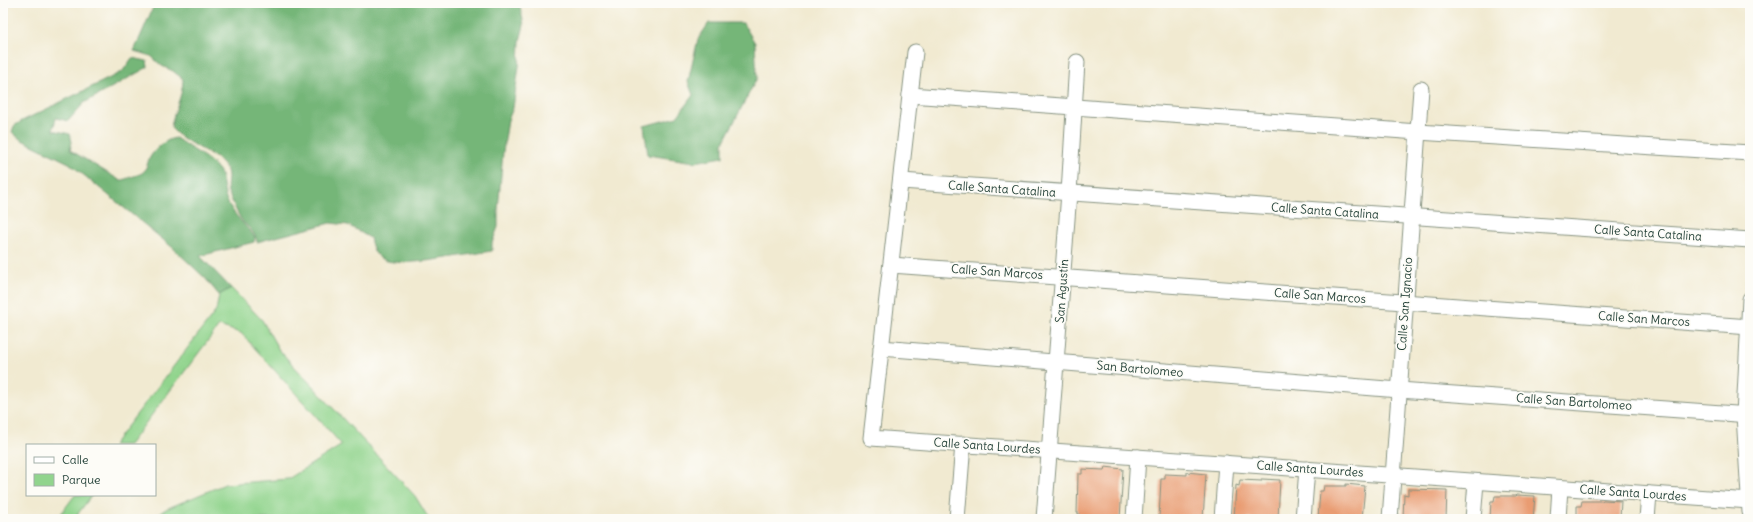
<svg xmlns="http://www.w3.org/2000/svg" width="1753" height="522" font-family="Delius,sans-serif">
<style>
.green{fill:#91d48d;stroke:#588860}
.forest{fill:#74b678;stroke:#4a7a56}
.building{fill:#e99c72}
.lines{fill:none;stroke-linecap:round;stroke-linejoin:round}
.street-casing{stroke:#889482;stroke-width:17}
.street{stroke:#fff;stroke-width:15}
.labels{text-anchor:middle;stroke-width:3.5;stroke-linejoin:round;paint-order:stroke}
.street-label{font-size:12px;fill:#1f3d34;stroke:#fdfcf7}
</style>
<rect width="100%" height="100%" fill="#fdfcf7"/>
<filter id="ink" filterUnits="userSpaceOnUse"><feTurbulence type="fractalNoise" baseFrequency=".025" numOctaves="2"/><feDisplacementMap in="SourceGraphic" scale="8" xChannelSelector="R" yChannelSelector="G"/><feConvolveMatrix kernelMatrix="1 2 1 2 8 2 1 2 1" color-interpolation-filters="sRGB"/></filter>
<filter id="wash" filterUnits="userSpaceOnUse"><feTurbulence type="fractalNoise" baseFrequency=".012" numOctaves="4" result="noise"/><feDisplacementMap in="SourceGraphic" scale="16" xChannelSelector="R" yChannelSelector="G"/><feGaussianBlur stdDeviation="0.9" result="paint"/><feColorMatrix in="noise" values="0 0 0 0 0 0 0 0 0 0 0 0 0 0 0 0 0 1.4 0 .05"/><feComposite in="paint" operator="in"/></filter>
<g filter="url(#wash)">
<rect width="100%" height="100%" fill="#f1ead1"/>
<g class="green">
<path d="M231,288l31,32 17,30 136,146 14,23h-278l15,-10 59,-25 63,-5 54,-34 -101,-112 -22,-7 -90,119h-16l103,-134 3,-16z"/>
<path d="M75,495h17l-18,24h-17z"/>
</g>
<g class="forest">
<path d="M155,3h364l5,22 -4,16 -1,25 -6,42 -5,12 -5,32 -5,58v17l-6,16v8c-24,3 -92,18 -110,8 -8,-4 -10,-13 -12,-21l-22,-13 -18,-2 -73,19c-1,-10 -10,-15 -16,-23 -5,-8 -9,-18 -13,-27 -3,-8 4,-17 -4,-27 -13,-15 -38,-20 -53,-37 2,-18 12,-30 12,-49l-10,-8 -11,-5 -11,-10 -17,-5z"/>
<path d="M709,23h34l12,20 2,35 -34,65v14l-28,5 -47,-7 -4,-29 33,-9 16,-22 -5,-13 10,-43z"/>
<path d="M132,58l15,3 1,6 -64,36 -16,18 -12,-3 -3,12 17,4 2,8 -2,8 51,31c5,-3 18,-6 21,-8 5,-3 5,-9 7,-14 5,-9 16,-20 27,-21 13,10 32,19 42,31 5,5 5,22 9,32 7,14 18,24 28,36l-1,5 -54,14 31,32 -12,7 -14,-17 -33,-31 -103,-84 -49,-24 -8,-7 2,-6 8,-5 100,-49z"/>
</g>
<g id="blocks">
<g class="building">
<path d="M1105,467l18,2 -3,50h-42l1,-6h-2l1,-39h4v-5l22,1z"/>
<path d="M1187,472l19,2 -3,45 -44,-1 2,-39h4v-5l22,1z"/>
<path d="M1262,479l18,1 -2,39h-44l2,-34 3,1 1,-6 22,1z"/>
<path d="M1346,484l19,2 -3,33h-44l2,-28h3l1,-5h22z"/>
<path d="M1408,489l39,1 -1,29h-43l1,-25 4,1z"/>
<path d="M1517,495l18,1 -2,23h-43l1,-18h3l1,-5h21z"/>
<path d="M1603,500l18,1 -1,18h-43v-13h4l1,-5h20z"/>
</g>
</g>
</g>
<g filter="url(#ink)">
<use href="#blocks" fill-opacity="0" stroke="#889482" stroke-width="1"/>
<g class="lines">
<defs>
<g id="street">
<path d="M915,52l-44,386 879,63"/>
<path d="M910,95l508,37 332,21"/>
<path d="M901,181l849,59"/>
<path d="M891,265l859,62"/>
<path d="M1750,299l-6,116 6,97"/>
<path d="M881,348l518,42 351,25"/>
<path d="M957,519l6,-75"/>
<path d="M1044,519l25,-326 8,-131"/>
<path d="M1134,519l4,-62"/>
<path d="M1222,519l4,-56"/>
<path d="M1303,519l4,-50"/>
<path d="M1390,519l31,-430"/>
<path d="M1473,519l3,-37"/>
<path d="M1558,519l2,-31"/>
<path d="M1647,519l2,-25"/>
</g>
</defs>
<use href="#street" class="street-casing"/>
<use href="#street" class="street"/>
</g>
</g>
<g class="labels">
<g class="street-label">
<text transform="translate(1002 189) rotate(4)" y="4">Calle Santa Catalina</text>
<text transform="translate(1325 211) rotate(4)" y="4">Calle Santa Catalina</text>
<text transform="translate(1648 233) rotate(4)" y="4">Calle Santa Catalina</text>
<text transform="translate(997 272) rotate(4)" y="4">Calle San Marcos</text>
<text transform="translate(1062 291) rotate(-86)" y="4">San Agustín</text>
<text transform="translate(1320 296) rotate(4)" y="4">Calle San Marcos</text>
<text transform="translate(1405 304) rotate(-86)" y="4">Calle San Ignacio</text>
<text transform="translate(1644 319) rotate(4)" y="4">Calle San Marcos</text>
<text transform="translate(1140 369) rotate(5)" y="4">San Bartolomeo</text>
<text transform="translate(1574 402) rotate(4)" y="4">Calle San Bartolomeo</text>
<text transform="translate(987 446) rotate(4)" y="4">Calle Santa Lourdes</text>
<text transform="translate(1310 469) rotate(4)" y="4">Calle Santa Lourdes</text>
<text transform="translate(1633 493) rotate(4)" y="4">Calle Santa Lourdes</text>
</g>
</g>
<rect width="1753" height="522" fill="none" stroke="#fdfcf7" stroke-width="16"/>
<rect x="26" y="444" width="130" height="52" fill="#fdfcf7" stroke="#a4b0a9"/>
<rect x="34" y="457" width="20" height="6" fill="#ffffff" stroke="#a4b0a9"/>
<text x="62" y="464" font-size="12" fill="#1f3d34">Calle</text>
<rect x="34" y="474" width="20" height="12" fill="#91d48d" stroke="#a4b0a9"/>
<text x="62" y="484" font-size="12" fill="#1f3d34">Parque</text>
</svg>
